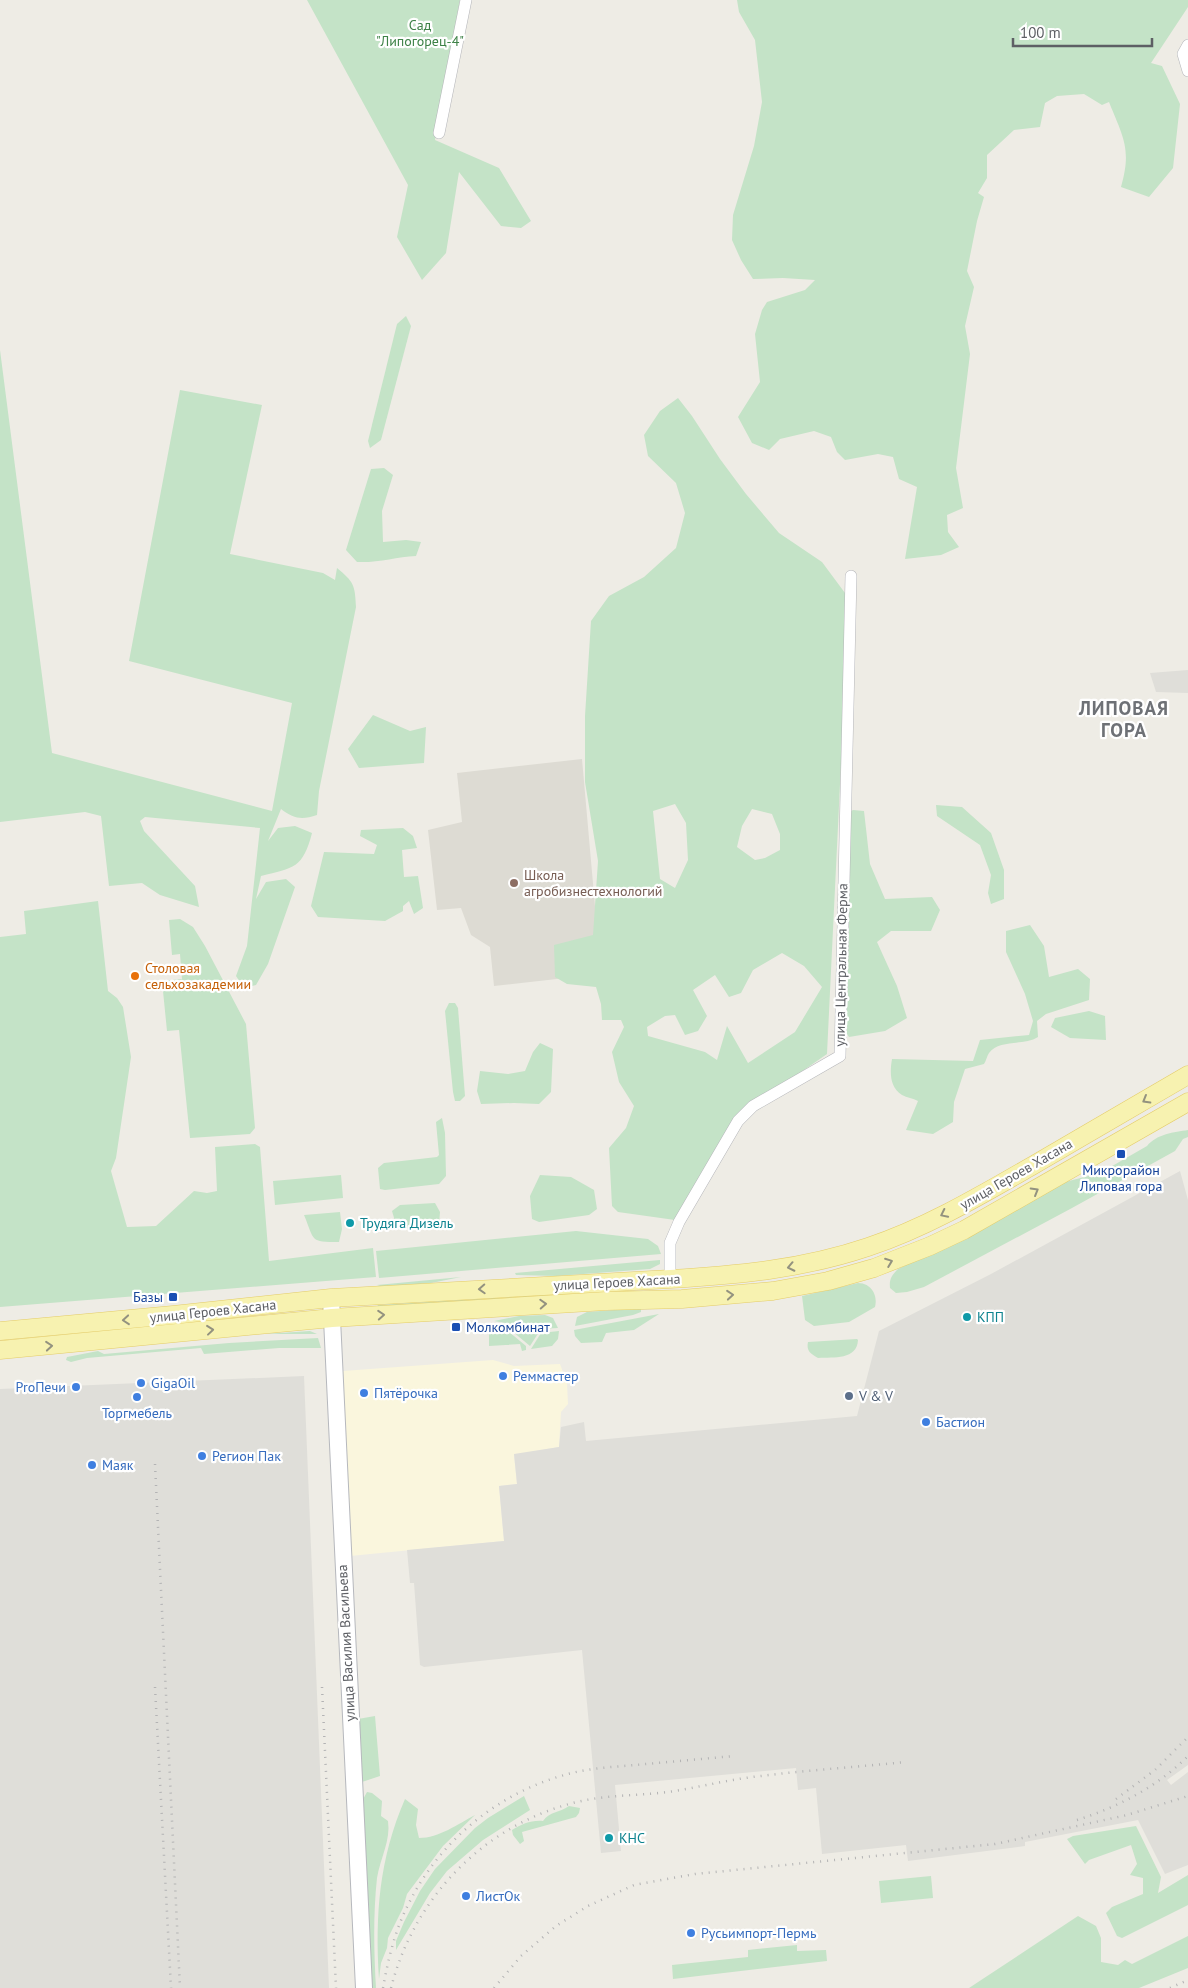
<svg xmlns="http://www.w3.org/2000/svg" width="1188" height="1988" font-family="'PT Sans',sans-serif">
<style>
.commercial{fill:#faf6dd}
.industrial{fill:#dfded9}
.education{fill:#dddbd3}
.green{fill:#c4e3c7;fill-rule:evenodd}
.lines{fill:none;stroke-linecap:round;stroke-linejoin:round}
.minor-casing{stroke:#b5b6ba;stroke-width:12}
.secondary-casing{stroke:#b6b8bd;stroke-width:18}
.primary-casing{stroke:#e4cc68;stroke-width:19}
.minor{stroke:#fff;stroke-width:11}
.secondary{stroke:#fff;stroke-width:16}
.primary{stroke:#f7f2b0;stroke-width:18}
.rail{stroke:#b3b3b4;stroke-width:2.5;stroke-dasharray:1 6;stroke-linecap:butt}
.oneway{stroke:#93927f}
.education-dot{fill:#8d6e63;stroke:#fff;stroke-width:2}
.food-dot{fill:#e8710a;stroke:#fff;stroke-width:2}
.transit-dot{fill:#1a4fb4;stroke:#fff;stroke-width:2}
.culture-dot{fill:#0f9aa8;stroke:#fff;stroke-width:2}
.shop-dot{fill:#3f7fe0;stroke:#fff;stroke-width:2}
.service-dot{fill:#5c6f8a;stroke:#fff;stroke-width:2}
.labels{text-anchor:middle;stroke-width:4.5;stroke-linejoin:round;paint-order:stroke}
.park-label{font-size:14px;fill:#3e8247;stroke:#fff}
.education-label{font-size:14px;fill:#785e54;stroke:#fff;text-anchor:start}
.street-label{font-size:14px;fill:#5d5f64;stroke:#fff}
.food-label{font-size:14px;fill:#c56008;stroke:#fff;text-anchor:start}
.transit-label{font-size:14px;fill:#164399;stroke:#fff}
.culture-label{font-size:14px;fill:#0d838f;stroke:#fff;text-anchor:start}
.shop-label{font-size:14px;fill:#366cbe;stroke:#fff;text-anchor:start}
.service-label{font-size:14px;fill:#4e5e75;stroke:#fff;text-anchor:start}
.district-label{font-size:19px;font-weight:bold;letter-spacing:1px;fill:#6e7176;stroke:#fff}
</style>
<rect width="100%" height="100%" fill="#eeece5"/>
<path class="commercial" d="M493,1360l21,6 46,-2 7,19 1,21 -7,8 -2,35 -45,8 3,29 -18,2 5,55 -154,15 -7,-185z"/>
<g class="industrial">
<path d="M1188,670v23l-32,-1 -6,-19z"/>
<path d="M1180,1171l8,29v565l-21,15 4,5 17,-13v93l-23,9 -27,-54 -113,22v4l-117,15 -2,-16 -84,9 -6,-66 -18,2 -2,-22 -181,17 6,66 -20,2 -19,-203 -158,17 -4,-2 -6,-82h-4l-3,-33 97,-9 -5,-55 18,-2 -3,-30 45,-7 2,-20 23,-5 2,19 271,-25 22,-85 112,-57z"/>
<path d="M304,1376l25,612h-329v-599z"/>
</g>
<path class="education" d="M582,759l19,215 -107,12 -4,-39 -19,-12 -10,-27 -24,2 -9,-80 34,-8 -5,-49z"/>
<g class="green">
<path d="M307,0h153l-25,140 64,28 32,53 -10,7 -20,-2 -42,-54 -13,81 -24,27 -25,-43 11,-52z"/>
<path d="M737,0h451v7l-37,56 11,3 18,38 -7,64 -24,29 -28,-10c11,-38 2,-50 -12,-85l-7,3 -18,-11 -27,2 -12,7 -5,24 -26,3 -27,25v23l-9,15 6,4 -7,24 -10,50 7,16 -9,39 5,28 -14,114 7,40 -16,7 1,17 11,15 -18,8 -36,4 12,-72 -18,-8 -6,-22 -15,-3 -33,6 -8,-8 -6,-15 -17,-6 -34,8 -11,11 -17,-7 -14,-26 22,-35 -5,-48 7,-24 5,-8 38,-12 10,-10 -32,-2 -30,1 -12,-19 -9,-20 1,-25 21,-69 8,-44 -7,-62 -16,-28z"/>
<path d="M406,316l5,10 -30,114 -11,8 -2,-7 29,-117z"/>
<path d="M0,350l52,403 220,58 20,-108 -163,-42 51,-271 82,15 -32,149 93,19 12,7 2,-12c17,14 18,17 19,39l-37,184 -2,24c-15,5 -23,4 -36,-6l-13,32 10,-13 17,-2 17,7c-9,35 -18,35 -51,43l-5,23 10,-17 20,-3 9,8 -27,77 -12,21 -12,3 -8,-12 11,-30 13,-118 -115,-11 -5,4 4,10 51,55 4,21 -39,-12 -18,-12 -33,3 -8,-70 -16,-4 -85,10z"/>
<path d="M678,398l14,18 28,43 26,35 33,39 43,29 23,31v88l-18,373 -49,34 -40,32 -63,100 -57,-8 -6,-6 -3,-58 17,-20 8,-22 -15,-24 -7,-30 12,-25 -3,-7h-19l-1,-16 -5,-17 -29,-3 -12,-7 -1,-32 39,-10 5,-74 -13,-79v-66l6,-95 18,-25 35,-19 32,-29 9,-35 -9,-30 -28,-27 -4,-21 16,-24zM675,804l11,19 2,37 -13,28 -15,-9 -7,-68zM752,809l20,5 8,20v16l-15,8 -10,2 -18,-13 5,-21zM782,953l22,13 18,21 -27,45 -47,31 -21,-37 -10,34 -12,-8 -57,-16 -1,-9 18,-11 10,-1 10,20 13,-4 9,-15 -14,-26 22,-15 14,22 12,-4 12,-23z"/>
<path d="M384,468l9,7 -11,36 1,31 23,-2 15,2 -5,14c-20,1 -38,7 -59,6l-11,-12 25,-81z"/>
<path d="M373,715l37,16 16,-4 -2,36 -65,5 -11,-19z"/>
<path d="M936,805l26,2 29,26 13,37v29l-13,5 -3,-11 3,-18 -11,-30 -43,-29z"/>
<path d="M853,810l11,1 6,53 15,35 47,-2 8,13 -9,21h-40l-14,11 20,44 10,32 -22,13 -36,6 -6,-9 5,-215z"/>
<path d="M403,828l10,8 4,12 -15,2 2,27 14,-1 5,32 -9,6 -5,-13 -6,5v5l-18,10 -67,-4 -7,-11 13,-54 50,2 3,-9 -17,-9 1,-6z"/>
<path d="M98,901l10,90 9,7 6,9 8,50 -15,101 -5,13 16,56 29,-1 38,-35 13,2 10,-2 -2,-44 40,-3 5,3 9,114 104,-13 3,29 -376,30v-370l26,-3 -2,-23z"/>
<path d="M180,919l13,8 12,19 41,78 9,104 -5,6 -60,4 -11,-108 -12,1 -5,-50 20,-2 -2,-25 -8,1 -3,-35z"/>
<path d="M1030,925l14,21 5,31 29,-8 12,10 -1,21 -43,14 -9,7 1,16c-14,9 -39,2 -49,16 -2,3 -3,8 -5,11l-19,5 -11,33 -1,20 -20,12 -27,-4 12,-29c-5,-3 -11,-3 -16,-6 -13,-8 -12,-24 -10,-36l81,2 7,-21 49,-5 4,-14 -8,-27 -19,-42v-21z"/>
<path d="M449,1003h6l3,5 7,88 -5,5h-5l-2,-9 -8,-81z"/>
<path d="M1089,1011l16,5 1,24 -36,-2 -19,-11 4,-9z"/>
<path d="M540,1043l13,6 -2,43 -12,12 -25,-1 -33,1 -4,-13 3,-20 28,3 17,-3 8,-19z"/>
<path d="M442,1118l3,15 1,43 -7,8 -54,6 -5,-1 -2,-21 6,-5 53,-6 2,-2 -3,-33z"/>
<path d="M1188,1130v7l-5,2 -8,12 -103,57 -148,79 -17,5 -11,1 -6,-5c-1,-9 2,-13 8,-19l84,-41 83,-46 35,-9 47,-27c10,-12 27,-14 41,-16z"/>
<path d="M341,1175l2,23 -68,7 -2,-24z"/>
<path d="M540,1175l31,2 23,13 3,19 -8,6 -50,7 -7,-3 -2,-23z"/>
<path d="M435,1203l5,9 -1,12 -20,6 -22,-2 -5,-17 8,-6z"/>
<path d="M340,1212l2,17 -3,13c-30,0 -24,-1 -35,-27z"/>
<path d="M576,1231l72,8 10,7 3,8 -282,24 -3,-27z"/>
<path d="M660,1260v4l-10,5 -93,7 -41,-1 -1,-2z"/>
<path d="M461,1277l-30,6 -48,4 -6,-2z"/>
<path d="M858,1283c13,0 20,12 17,24l-26,15 -35,4 -9,-6 -3,-24z"/>
<path d="M592,1292v1l-215,14 1,-2z"/>
<path d="M641,1308v4l-8,3 -58,11 2,-9 10,-5z"/>
<path d="M659,1314l-25,16 -28,3 -4,9 -21,1 -6,-7 -1,-6z"/>
<path d="M545,1315l8,3 5,10 -18,1 -46,-8 25,-5z"/>
<path d="M489,1324l12,1 25,21v4l-4,1 -2,-7 -31,2z"/>
<path d="M506,1326l33,6 -9,14z"/>
<path d="M310,1331l7,3h-52z"/>
<path d="M559,1331l-1,8 -6,7 -21,3 10,-16z"/>
<path d="M318,1338l3,10h-42l-75,6 -3,-6 -114,10 -16,4 -5,-2 1,-3 31,-6 6,3 125,-11z"/>
<path d="M857,1339l1,1c-1,20 -24,17 -40,18 -7,-4 -12,-7 -10,-16z"/>
<path d="M375,1716l5,60 -18,6 -4,-63z"/>
<path d="M367,1792l5,1 10,8 -1,15 7,5c3,19 -8,38 -11,57 -4,37 -3,74 -1,110h-6l-9,-185z"/>
<path d="M524,1796l6,14 -47,30 -36,31 -17,22 -34,57v-9l8,-19 16,-31 15,-22 40,-41 13,-10z"/>
<path d="M405,1799l13,10 -2,16 3,13c20,0 39,-14 56,-23l-32,31 -36,48 -4,14 -15,30 -1,10 -6,15 -2,16c-4,-64 0,-120 26,-180z"/>
<path d="M569,1806l11,2 -1,5 -3,4 -54,15 2,9 -4,3 -7,-9 -1,-5c10,-6 19,-10 31,-9 7,-10 16,-8 26,-15z"/>
<path d="M1136,1826l25,51 -3,16 30,-18v30l-66,33 -5,-2 -11,-23 6,-6 31,-13v-16l-13,-3 7,-11 -6,-19 -42,15 -4,4 -18,-25 6,-3z"/>
<path d="M931,1876l2,22 -52,5 -2,-22z"/>
<path d="M1078,1916l18,10 5,12v24l17,3 7,-5 7,4 56,-28v32l-49,20h-170z"/>
<path d="M797,1945v6l29,-1 1,11 -154,18 -1,-14 76,-8v-7z"/>
</g>
<g class="lines">
<defs>
<g id="minor">
<path d="M1188,45l-5,9 5,17"/>
<path d="M439,133l27,-133"/>
<path d="M670,1279v-36l9,-21 59,-101 15,-15 87,-50 11,-480"/>
</g>
<path id="secondary" d="M331,1298l33,690"/>
<g id="primary">
<path d="M0,1331l173,-16 158,-17 339,-19c68,-4 133,-10 198,-32 60,-20 115,-53 169,-84 50,-29 101,-59 151,-88"/>
<path d="M0,1350l332,-32 274,-17 76,-2 91,-8 55,-10 46,-13 56,-22 34,-16 224,-128"/>
</g>
</defs>
<use href="#minor" class="minor-casing"/>
<use href="#secondary" class="secondary-casing"/>
<use href="#primary" class="primary-casing"/>
<use href="#minor" class="minor"/>
<use href="#secondary" class="secondary"/>
<use href="#primary" class="primary"/>
<g class="rail">
<path d="M155,1464l25,524"/>
<path d="M155,1687l16,301"/>
<path d="M322,1687l14,301"/>
<path d="M1116,1799l39,-29 33,-33"/>
<path d="M1077,1820c41,-13 80,-33 111,-64"/>
<path d="M383,1988c5,-28 12,-58 25,-83 31,-64 91,-113 160,-131 22,-6 45,-7 67,-9 33,-3 66,-6 99,-9"/>
<path d="M391,1988c23,-91 94,-164 186,-186 33,-8 66,-6 98,-11 29,-5 57,-12 86,-15 48,-6 96,-9 144,-14"/>
<path d="M494,1988l27,-32 35,-30 32,-20 46,-21 61,-11 300,-30 132,-29 61,-19"/>
<path d="M1170,1988l18,-8"/>
</g>
</g>
<defs><path id="oneway-chevron" d="M-2-3.5L2.5 0L-2 3.5" fill="none" stroke-width="1.6" stroke-linecap="round" stroke-linejoin="round" transform="scale(1.25)"/></defs>
<g class="oneway">
<use href="#oneway-chevron" transform="translate(1146 1100) rotate(150)"/>
<use href="#oneway-chevron" transform="translate(1035 1191) rotate(-30)"/>
<use href="#oneway-chevron" transform="translate(944 1214) rotate(154)"/>
<use href="#oneway-chevron" transform="translate(889 1262) rotate(-21)"/>
<use href="#oneway-chevron" transform="translate(791 1267) rotate(168)"/>
<use href="#oneway-chevron" transform="translate(482 1289) rotate(177)"/>
<use href="#oneway-chevron" transform="translate(730 1295) rotate(-5)"/>
<use href="#oneway-chevron" transform="translate(543 1304) rotate(-3)"/>
<use href="#oneway-chevron" transform="translate(381 1315) rotate(-4)"/>
<use href="#oneway-chevron" transform="translate(126 1320) rotate(175)"/>
<use href="#oneway-chevron" transform="translate(210 1330) rotate(-6)"/>
<use href="#oneway-chevron" transform="translate(49 1346) rotate(-5)"/>
</g>
<circle class="education-dot" cx="514" cy="883" r="5"/>
<circle class="food-dot" cx="135" cy="976" r="5"/>
<g class="transit-dot">
<rect x="1116" y="1149" width="10" height="10" rx="2.5"/>
<rect x="168" y="1292" width="10" height="10" rx="2.5"/>
<rect x="451" y="1322" width="10" height="10" rx="2.5"/>
</g>
<g class="culture-dot">
<circle cx="350" cy="1223" r="5"/>
<circle cx="967" cy="1317" r="5"/>
<circle cx="609" cy="1838" r="5"/>
</g>
<g class="shop-dot">
<circle cx="503" cy="1376" r="5"/>
<circle cx="141" cy="1383" r="5"/>
<circle cx="76" cy="1387" r="5"/>
<circle cx="364" cy="1393" r="5"/>
<circle cx="137" cy="1397" r="5"/>
<circle cx="926" cy="1422" r="5"/>
<circle cx="202" cy="1456" r="5"/>
<circle cx="92" cy="1465" r="5"/>
<circle cx="466" cy="1896" r="5"/>
<circle cx="691" cy="1933" r="5"/>
</g>
<circle class="service-dot" cx="849" cy="1396" r="5"/>
<g class="labels">
<g class="park-label">
<text x="420" y="30">Сад<tspan x="420" dy="16">"Липогорец-4"</tspan></text>
</g>
<g class="education-label">
<text x="524" y="880">Школа<tspan x="524" dy="16">агробизнестехнологий</tspan></text>
</g>
<g class="street-label">
<text transform="translate(841 965) rotate(-89)" y="5">улица Центральная Ферма</text>
<text transform="translate(1016 1174) rotate(-30)" y="5">улица Героев Хасана</text>
<text transform="translate(617 1282) rotate(-3)" y="5">улица Героев Хасана</text>
<text transform="translate(213 1311) rotate(-6)" y="5">улица Героев Хасана</text>
<text transform="translate(346 1643) rotate(-93)" y="5">улица Василия Васильева</text>
</g>
<g class="food-label">
<text x="145" y="973">Столовая<tspan x="145" dy="16">сельхозакадемии</tspan></text>
</g>
<g class="transit-label">
<text x="1121" y="1175">Микрорайон<tspan x="1121" dy="16">Липовая гора</tspan></text>
<text x="163" y="1302" text-anchor="end">Базы</text>
<text x="466" y="1332" text-anchor="start">Молкомбинат</text>
</g>
<g class="culture-label">
<text x="360" y="1228">Трудяга Дизель</text>
<text x="977" y="1322">КПП</text>
<text x="619" y="1843">КНС</text>
</g>
<g class="shop-label">
<text x="513" y="1381">Реммастер</text>
<text x="151" y="1388">GigaOil</text>
<text x="66" y="1392" text-anchor="end">ProПечи</text>
<text x="374" y="1398">Пятёрочка</text>
<text x="137" y="1418" text-anchor="middle">Торгмебель</text>
<text x="936" y="1427">Бастион</text>
<text x="212" y="1461">Регион Пак</text>
<text x="102" y="1470">Маяк</text>
<text x="476" y="1901">ЛистОк</text>
<text x="701" y="1938">Русьимпорт-Пермь</text>
</g>
<g class="service-label">
<text x="859" y="1401">V &amp; V</text>
</g>
<g class="district-label">
<text x="1124" y="715">ЛИПОВАЯ<tspan x="1124" dy="22">ГОРА</tspan></text>
</g>
</g>
<path d="M1013 38v8h139v-8" fill="none" stroke="#5d5f64" stroke-width="2.5"/>
<text x="1020" y="38" font-size="15" fill="#5d5f64" stroke="#ffffff" stroke-width="4" paint-order="stroke">100 m</text>
</svg>
